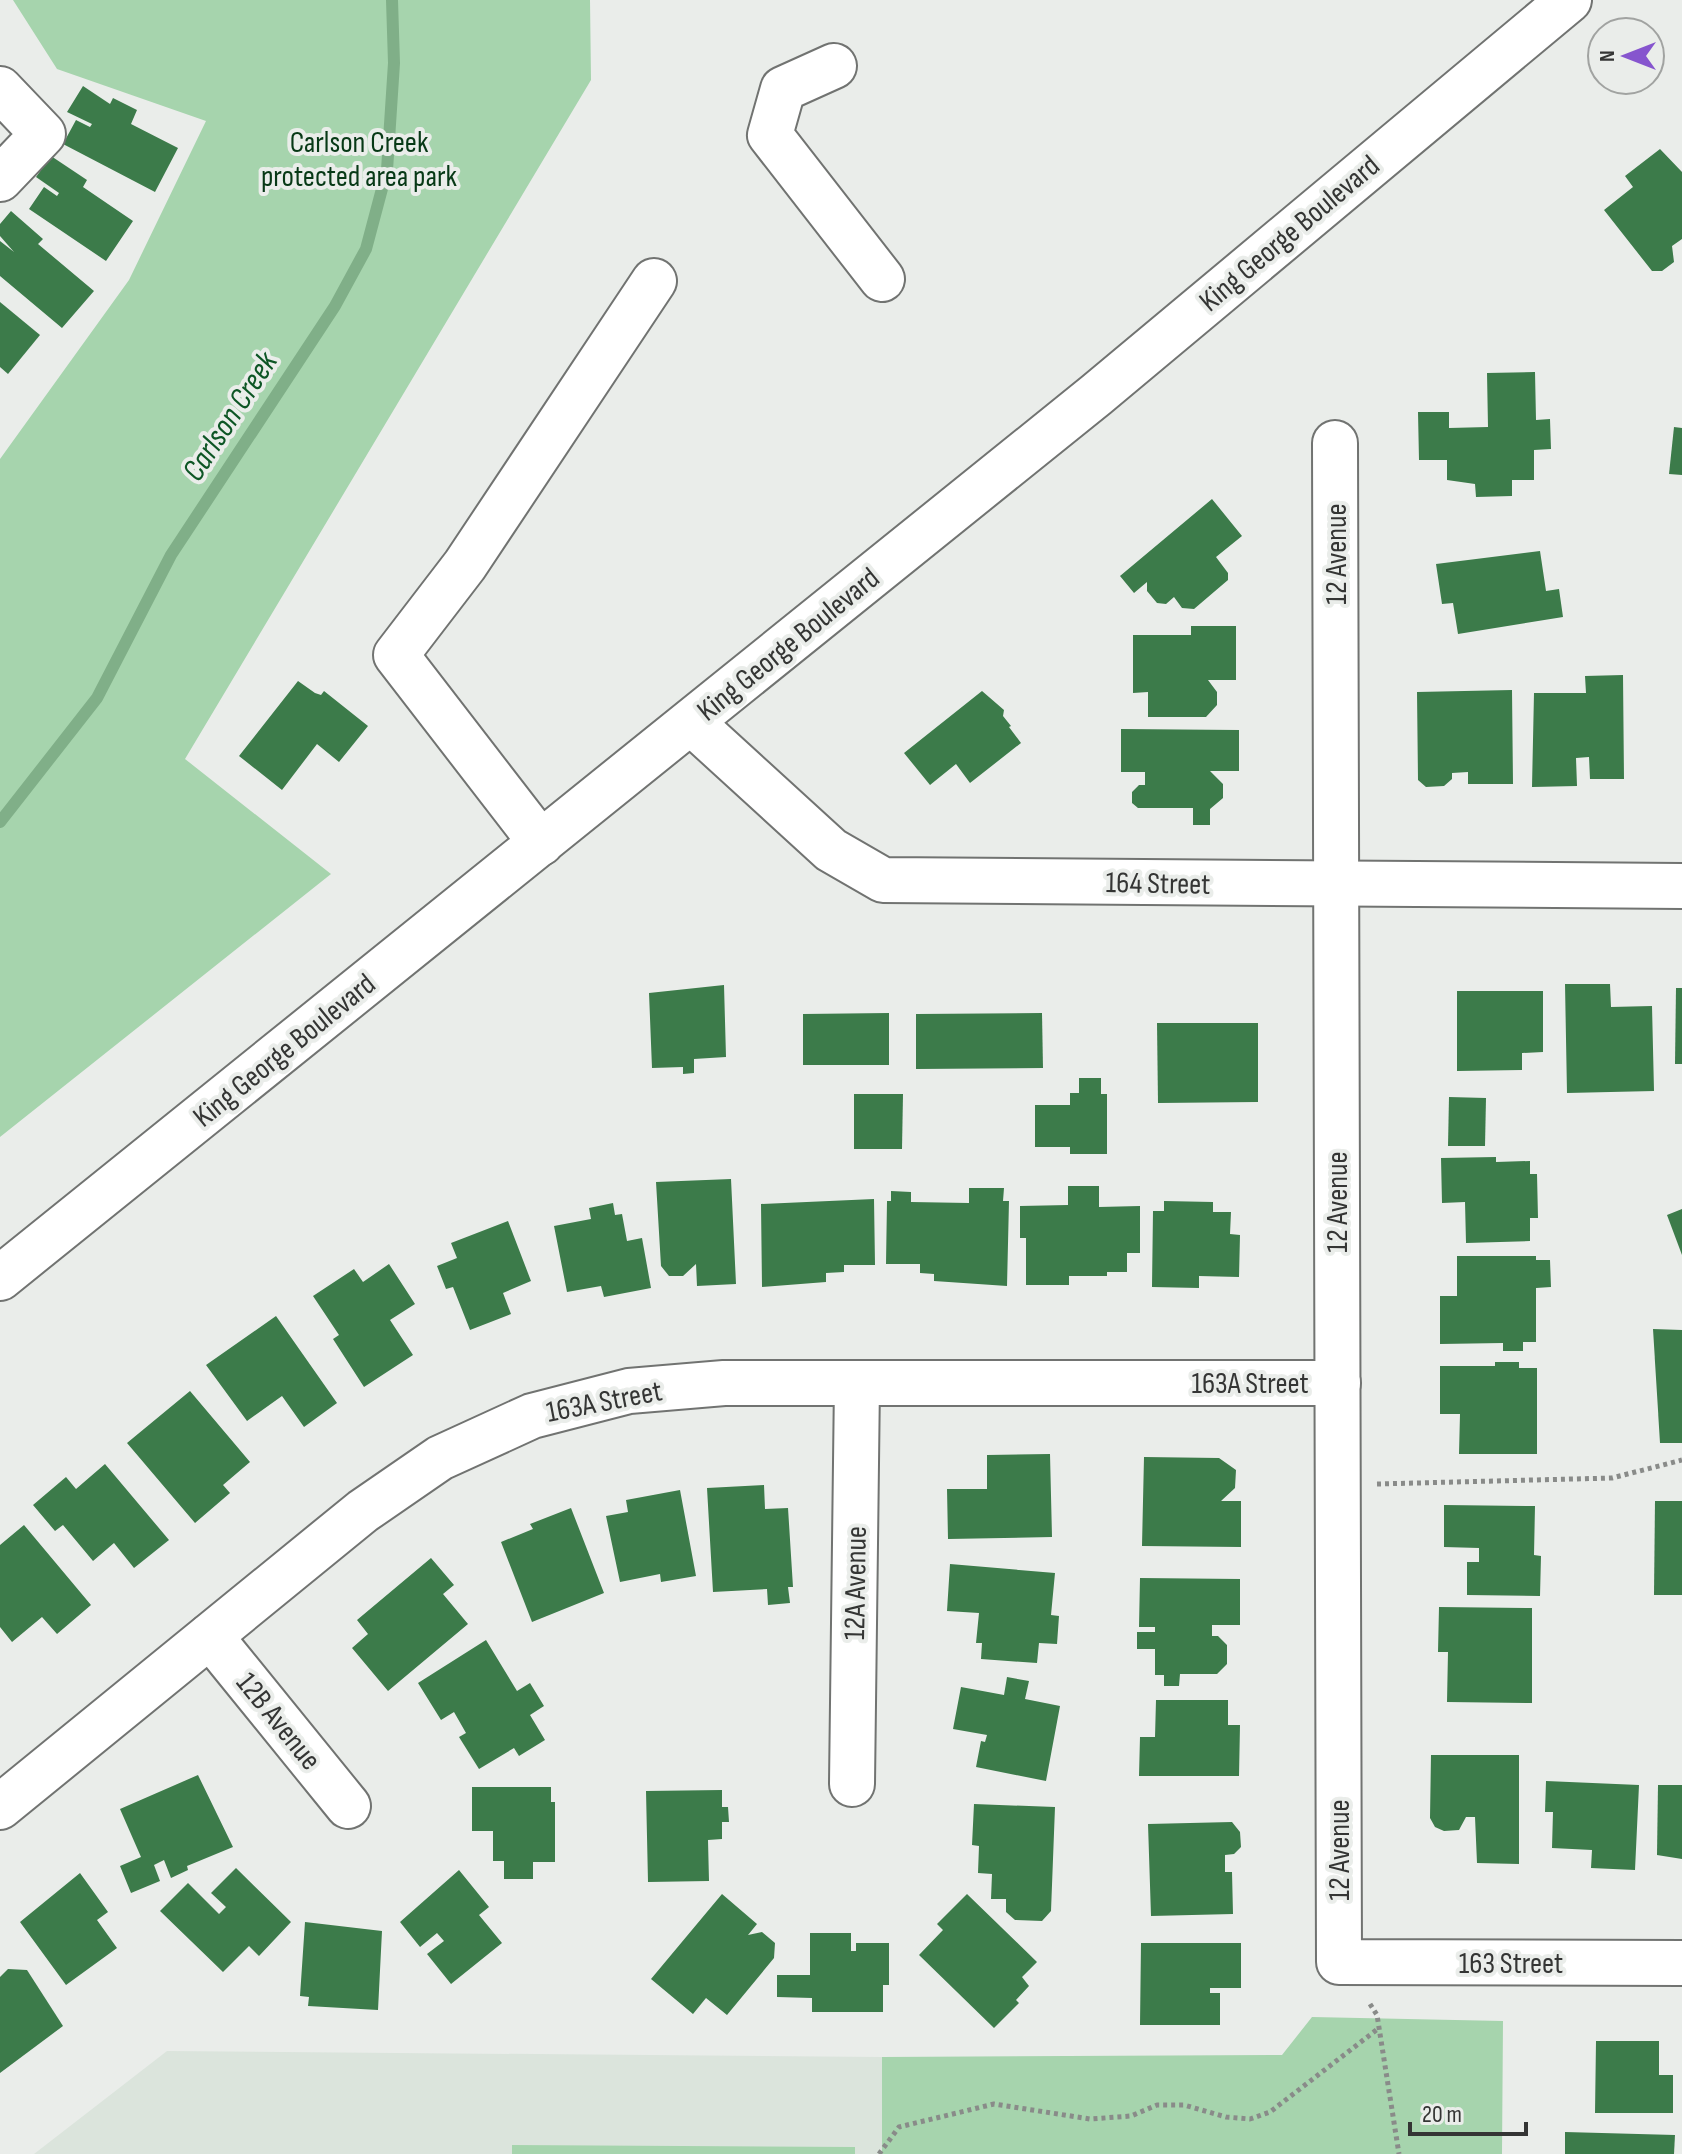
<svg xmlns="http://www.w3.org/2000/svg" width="1682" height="2154" font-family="'Sofia Sans Condensed',sans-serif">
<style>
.built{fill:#dbe4dc}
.green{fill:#a6d4ad}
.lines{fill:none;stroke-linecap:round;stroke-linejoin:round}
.stream{stroke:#80af88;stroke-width:12}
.building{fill:#3c7b4a}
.minor-casing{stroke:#717371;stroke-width:48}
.major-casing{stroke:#717371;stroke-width:48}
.path{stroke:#898b89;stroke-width:5;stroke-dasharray:4 4;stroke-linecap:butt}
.minor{stroke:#fff;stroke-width:44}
.major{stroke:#fff;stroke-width:44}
.labels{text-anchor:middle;stroke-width:8;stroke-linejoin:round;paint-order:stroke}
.park-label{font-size:30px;fill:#073916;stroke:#eaedea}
.street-label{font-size:30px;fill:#343534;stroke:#eaedea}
.water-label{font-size:32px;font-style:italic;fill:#0d5625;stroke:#eaedea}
</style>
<rect width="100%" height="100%" fill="#eaedea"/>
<path class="built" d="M167,2051l715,6v97h-848z"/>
<g class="green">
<path d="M13,0h577l1,80 -406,679 146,115 -331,263v-678l129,-179 77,-159 -149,-52z"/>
<path d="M1312,2017l191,4 -1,133h-620v-97l400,-2z"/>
<path d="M512,2145l343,2v7h-343z"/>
</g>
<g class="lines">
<path class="stream" d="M0,822l97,-124 74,-143 164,-249 31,-57 21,-79 7,-107 -2,-63"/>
</g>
<g class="building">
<path d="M83,86l27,18 3,-6 24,12 -6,14 47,24 -23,44 -92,-48 13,-24 14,7 2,-3 -25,-12z"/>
<path d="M1660,149l22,23v67l-10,7 2,16 -12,9h-10l-48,-61 29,-23 -8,-11z"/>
<path d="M51,156l36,24 -4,7 50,34 -27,40 -77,-52 15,-22 13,9 2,-3 -23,-16z"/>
<path d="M11,211l32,28 -5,5 56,47 -32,37 -62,-52v-35l14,11 -14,-16v-12z"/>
<path d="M0,302l40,33 -32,39 -8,-7z"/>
<path d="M1535,372l1,48 14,-1 1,30 -17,1v30h-22v16l-36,1 -1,-13 -28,-4v-20h-28l-1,-48h31v16l39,-1 -1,-54z"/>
<path d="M1674,427l8,1v47l-13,-1z"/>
<path d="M1212,499l30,37 -26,21 12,16v7l-34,29 -12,-1 -8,-11 -8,7 -9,-1 -10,-12v-9l-13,11 -14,-17z"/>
<path d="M1540,551l6,40 13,-2 4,28 -105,17 -5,-31 -11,1 -6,-40z"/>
<path d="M1191,626h45v54h-28l9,12v13l-11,12h-58v-25l-15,1v-58h58z"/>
<path d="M1623,675l1,104h-34l-1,-22 -13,1 1,28 -45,1 2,-94h52l-1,-17z"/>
<path d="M298,681l17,12 6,2 3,-4 44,35 -29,36 -22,-18 -35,46 -43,-34z"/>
<path d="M1512,690l1,94h-45v-12l-16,1v6l-8,7 -18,1 -8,-7 -1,-88z"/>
<path d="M982,691l22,19 -1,6 8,10 -2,1 12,16 -51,40 -14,-19 -26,21 -26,-32z"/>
<path d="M1121,729l118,1v41h-29l13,13v14l-13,11v16h-17v-17h-55l-6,-5v-11l7,-7h6v-13h-24z"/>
<path d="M1565,984h45l1,23 41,-1 2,85 -87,2z"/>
<path d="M724,985l2,72 -32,2v14l-11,1v-7l-31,1 -3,-75z"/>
<path d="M1676,988h6v76h-7z"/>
<path d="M1457,991h86v61l-21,1v17l-65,1z"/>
<path d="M889,1013v52h-86v-51z"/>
<path d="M1042,1013l1,55 -127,1v-55z"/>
<path d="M1157,1023h101v79l-100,1z"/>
<path d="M1079,1078h22v16h6v60h-37v-7h-35v-42h35v-12h9z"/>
<path d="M854,1094h49l-1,55h-48z"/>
<path d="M1449,1097l37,1 -1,48h-37z"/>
<path d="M1496,1157v5l34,-1v13h7l1,44h-8v23l-64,2 -1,-41 -23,1 -1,-45z"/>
<path d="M731,1179l5,105 -39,2 -1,-22 -13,12h-14l-8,-10 -5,-84z"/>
<path d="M1068,1186h31v21l41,-1v47h-13v19h-20v4h-38v9h-43v-47h-6v-32l48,-1z"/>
<path d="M969,1188h35l-1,13h6l-2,85 -73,-5v-7l-14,-1v-9h-34l1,-63h4v-10l20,1v10l58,1z"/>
<path d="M874,1199l1,66h-31v7l-18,1v9l-64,5 -1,-83z"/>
<path d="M1164,1201l49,1v10h18l-1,22 10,1 -1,42 -40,-1v12l-47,-1 1,-76h11z"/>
<path d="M613,1203l2,12 7,-1 5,27 15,-3 9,50 -47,9 -3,-11 -34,6 -13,-66 37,-7 -2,-11z"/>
<path d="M1682,1209v46l-15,-40z"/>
<path d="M508,1221l23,60 -28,12 8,21 -41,16 -17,-43 -7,2 -9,-23 20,-8 -6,-15z"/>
<path d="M1457,1256h79v4h14l1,27 -15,1v54h-13v9h-20v-8l-63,1v-48h17z"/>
<path d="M389,1264l26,40 -25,16 23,35 -49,32 -31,-48 6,-4 -26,-39 41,-27 9,13z"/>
<path d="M276,1316l61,87 -33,24 -22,-31 -35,25 -41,-56z"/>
<path d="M1653,1329l29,1v113h-22z"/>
<path d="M1495,1362h24v6h18v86h-78l1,-40h-20v-48h55z"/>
<path d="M190,1391l60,71 -27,23 7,8 -35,30 -68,-80z"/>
<path d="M1050,1454l2,83 -104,2 -1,-50h40v-34z"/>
<path d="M1144,1457l75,1 17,12 -1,18 -14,13h20v46l-99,-1z"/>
<path d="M105,1464l64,76 -35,28 -20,-25 -21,18 -30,-36 -8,6 -22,-26 33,-28 10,12z"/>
<path d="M764,1485l1,24 23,-1 5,79h-5l2,16 -22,2 -1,-16 -54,3 -6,-104z"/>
<path d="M680,1490l16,86 -35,6 -1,-8 -40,8 -14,-66 22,-4 -2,-12z"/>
<path d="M1655,1501h27v94h-28z"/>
<path d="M1444,1505l91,1 -1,49 7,1 -1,40 -73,-1v-33h12v-14l-35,-1z"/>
<path d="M571,1508l33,85 -72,29 -31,-80 32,-13 -3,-5z"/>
<path d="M24,1525l67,80 -34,29 -15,-17 -30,25 -12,-15v-82z"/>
<path d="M431,1558l23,27 -11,9 25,30 -80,67 -36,-43 16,-14 -11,-14z"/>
<path d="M950,1564l105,9 -4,42 8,1 -2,28 -18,-1 -2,20 -56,-4 1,-16h-6l3,-30 -32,-2z"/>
<path d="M1140,1578l100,1v46h-28v11h6l9,9v19l-10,10h-37l-1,12h-15v-11h-9v-26h-18v-17h18v-5h-16z"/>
<path d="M1439,1607l93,1v95l-85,-1 1,-50h-10z"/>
<path d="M486,1640l31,51 13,-8 14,23 -14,9 15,25 -26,16 -5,-8 -35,21 -20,-32 7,-4 -12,-21 -13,8 -23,-37z"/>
<path d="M1007,1677l22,4 -4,18 35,7 -14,75 -70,-14 5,-26 4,1 2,-7 -34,-6 8,-42 43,8z"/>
<path d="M1156,1700h72v25h12l-1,51h-100l1,-39h15z"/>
<path d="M1431,1755h88v109l-42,-1 -2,-46h-9l-7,13 -15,1 -9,-4 -5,-9z"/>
<path d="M198,1775l35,72 -46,19 1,4 -17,8 -7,-18 -10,5 6,16 -29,12 -11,-27 21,-9 -21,-48z"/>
<path d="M1546,1781l93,4 -4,85 -44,-2 1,-18 -40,-2 1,-36h-8z"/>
<path d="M1658,1785h24v74l-25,-4z"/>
<path d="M472,1787h79v15h4v60h-22v17h-29v-18h-11v-30h-21z"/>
<path d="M722,1790v17h6l1,15h-7v17l-14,1 1,41 -61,1 -2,-91z"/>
<path d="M974,1804l81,3 -4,104 -9,10 -27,-1 -9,-8v-13h-15l1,-25 -14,-1 1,-27 -7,-1z"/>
<path d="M1232,1822l8,10 1,15 -7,7 -9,1v17h7l1,42 -82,2 -3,-92z"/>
<path d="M236,1868l55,54 -32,34 -10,-10 -26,26 -63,-61 28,-28 31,31 7,-7 -15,-14z"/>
<path d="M459,1870l30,37 -10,8 23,28 -51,41 -24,-30 17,-13 -7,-8 -17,14 -20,-25z"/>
<path d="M80,1873l28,39 -11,8 20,28 -51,37 -46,-63z"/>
<path d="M722,1894l35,30 -9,11 14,-3 13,11 -1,15 -47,57 -21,-17 -13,16 -42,-35z"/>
<path d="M967,1894l70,68 -15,15 7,9 -13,14 3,3 -25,25 -75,-73 24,-25 -6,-6z"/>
<path d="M305,1922l77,9 -4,79 -70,-4 1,-9 -9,-1z"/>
<path d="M810,1933h41v18h5v-8h33v42h-6v27h-71v-14l-35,-1v-22h33z"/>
<path d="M1141,1943h100v45h-31v5h10v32h-80z"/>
<path d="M8,1969l19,1 36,56 -63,47v-96z"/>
<path d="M1596,2041h63v34h14v38h-78z"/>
<path d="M1565,2132l110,3 -1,19h-109z"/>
</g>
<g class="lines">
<defs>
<g id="minor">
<path d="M834,66l-51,23 -13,46 112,144"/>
<path d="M0,89l43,45 -43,45"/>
<path d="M1335,443l4,1519 343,1"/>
<path d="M692,723l139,127 52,30 799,6"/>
<path d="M541,843l-145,-188 69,-90 189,-284"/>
<path d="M210,1636l138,170"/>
<path d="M852,1784l5,-401"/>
<path d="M0,1807l363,-296 77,-53 92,-42 97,-25 95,-8h614"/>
</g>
<path id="major" d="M0,1278l1096,-883 473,-395"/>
</defs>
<use href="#minor" class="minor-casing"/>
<use href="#major" class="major-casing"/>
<g class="path">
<path d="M1377,1484l235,-6 70,-18"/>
<path d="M1370,2004l7,11 22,139"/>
<path d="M879,2154l20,-27 95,-23 96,15 41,-3 26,-11h27l42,12 24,2 20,-7 109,-84"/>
</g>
<use href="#minor" class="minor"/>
<use href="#major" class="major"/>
</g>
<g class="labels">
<g class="park-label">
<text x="359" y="152">Carlson Creek<tspan x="359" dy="34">protected area park</tspan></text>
</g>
<g class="street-label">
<text transform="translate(1289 233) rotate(-40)" y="10">King George Boulevard</text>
<text transform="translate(1336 554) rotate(-90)" y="10">12 Avenue</text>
<text transform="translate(788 644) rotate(-39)" y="10">King George Boulevard</text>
<text transform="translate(1158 883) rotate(1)" y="10">164 Street</text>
<text transform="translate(284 1050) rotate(-39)" y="10">King George Boulevard</text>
<text transform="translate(1337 1202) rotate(-90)" y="10">12 Avenue</text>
<text x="1250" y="1393">163A Street</text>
<text transform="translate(604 1401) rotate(-11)" y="10">163A Street</text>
<text transform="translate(855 1583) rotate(-89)" y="10">12A Avenue</text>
<text transform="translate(279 1721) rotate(51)" y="10">12B Avenue</text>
<text transform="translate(1339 1850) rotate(-90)" y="10">12 Avenue</text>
<text x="1511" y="1973">163 Street</text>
</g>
<g class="water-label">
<text transform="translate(229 416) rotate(-57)" y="11">Carlson Creek</text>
</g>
</g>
<g transform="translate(1626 56) rotate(270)"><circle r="38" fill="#eaedea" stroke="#a1a3a1" stroke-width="2"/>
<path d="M0-6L14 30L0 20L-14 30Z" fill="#8655ce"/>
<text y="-12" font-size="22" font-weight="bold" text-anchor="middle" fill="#343534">N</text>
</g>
<path d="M1410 2122v12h116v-12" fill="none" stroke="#343534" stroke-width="4"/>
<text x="1422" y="2122" font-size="24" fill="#343534" stroke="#eaedea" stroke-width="6" paint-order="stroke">20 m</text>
</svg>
